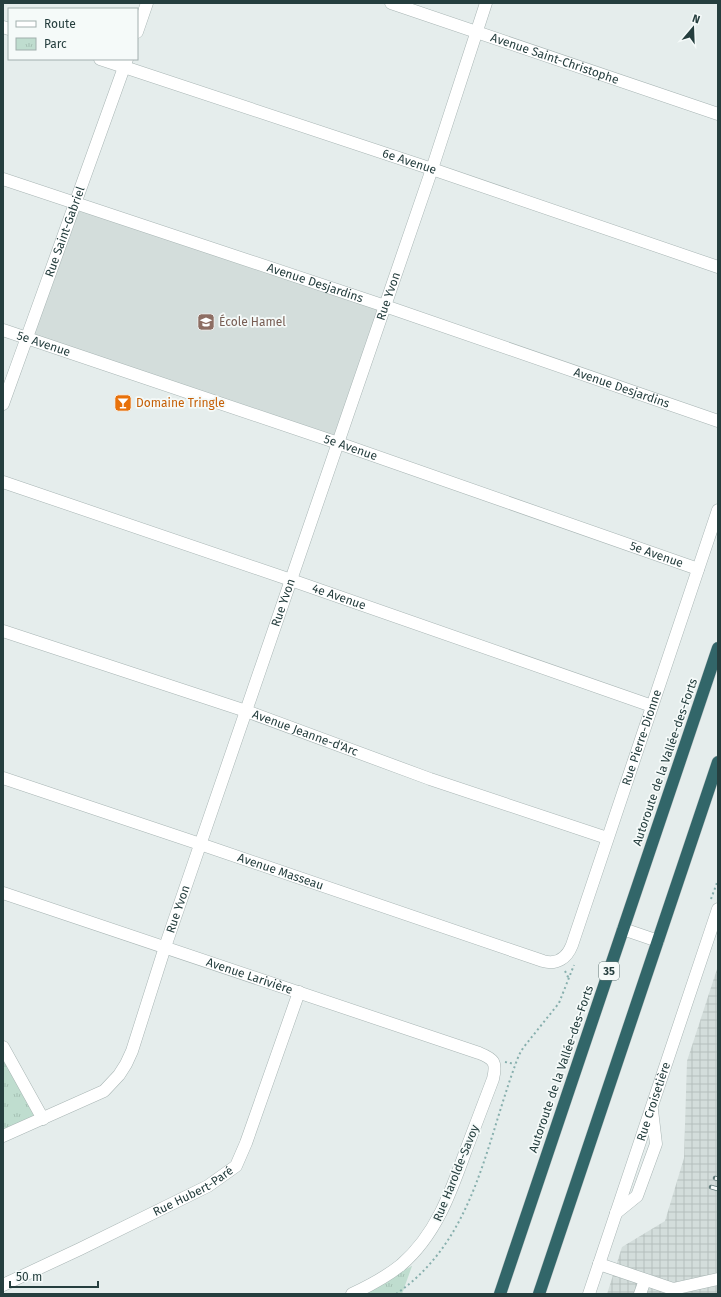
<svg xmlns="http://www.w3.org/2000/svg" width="721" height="1297" font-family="'Fira Sans',sans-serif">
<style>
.built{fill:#d3dddb}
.industrial{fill:url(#industrial-grid)}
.park{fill:url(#park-tufts)}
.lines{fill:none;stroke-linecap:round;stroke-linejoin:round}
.minor-casing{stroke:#a8b5b4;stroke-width:13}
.highway-casing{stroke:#c2c9c9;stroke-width:13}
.path{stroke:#87afad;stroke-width:2;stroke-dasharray:2 3;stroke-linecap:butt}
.minor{stroke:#fff;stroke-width:12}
.highway{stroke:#326669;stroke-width:12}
.rail-casing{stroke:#607979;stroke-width:4.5}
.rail{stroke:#f5faf9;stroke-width:3;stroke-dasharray:9;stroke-linecap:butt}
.labels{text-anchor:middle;stroke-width:3.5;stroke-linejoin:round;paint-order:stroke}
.shield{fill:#f5faf9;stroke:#637676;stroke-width:1}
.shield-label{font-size:11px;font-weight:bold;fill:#253e3e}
.street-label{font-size:12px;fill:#253e3e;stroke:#f5faf9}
.education-label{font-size:12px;fill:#785e54;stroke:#f5faf9;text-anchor:start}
.food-label{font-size:12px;fill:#c56008;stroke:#f5faf9;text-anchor:start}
</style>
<defs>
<pattern id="industrial-grid" width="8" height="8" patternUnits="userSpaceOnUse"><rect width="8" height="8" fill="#d3dddb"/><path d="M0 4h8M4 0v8" fill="none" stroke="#b5bfbd"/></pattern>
<pattern id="park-tufts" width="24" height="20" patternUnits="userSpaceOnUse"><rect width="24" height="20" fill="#bfddcf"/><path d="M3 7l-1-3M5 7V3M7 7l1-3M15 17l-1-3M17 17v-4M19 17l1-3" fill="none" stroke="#a4bfb3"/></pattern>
</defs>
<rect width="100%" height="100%" fill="#e5edec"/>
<path class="built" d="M75,203l310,103 -47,137 -311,-105z"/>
<path class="industrial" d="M718,966v328h-111l15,-47 43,-26 19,-63 3,-97z"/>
<g class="park">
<path d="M3,1045l40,74 -40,19z"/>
<path d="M412,1266l-10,28h-45z"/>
</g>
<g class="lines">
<defs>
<g id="minor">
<path id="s1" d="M391,3l327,111"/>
<path d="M3,27l6,2"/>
<path d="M137,32l10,-29"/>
<path id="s2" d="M100,59l332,110 286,98"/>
<path id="s3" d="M3,179l382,127 333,115"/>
<path id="s4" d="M3,330l335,113 360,126"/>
<path id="s5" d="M3,404l124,-345"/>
<path id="s6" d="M3,482l288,98 361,126"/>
<path id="s7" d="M3,631l243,80 184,68 177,59"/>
<path id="s8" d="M3,778l197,66 343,117c14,4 24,-3 29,-16l146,-435"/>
<path id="s9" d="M3,893l476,160c15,6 18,9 14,26 -9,24 -18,47 -27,71 -15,42 -30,85 -65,115 -15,12 -32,21 -49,29"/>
<path d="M623,929l35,12"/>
<path d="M3,1047l40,72"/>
<path id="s10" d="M3,1136l101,-45 15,-16 7,-11 6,-13 33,-104 267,-778 54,-166"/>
<path d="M616,1213l21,-17 19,-52 -4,-34"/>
<path d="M599,1264l74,25 45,-10"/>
<path id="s11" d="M3,1285l77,-36 128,-63 28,-20 10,-23 53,-151"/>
<path id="s12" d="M589,1294l129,-385"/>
<path d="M640,1294l5,-14"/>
</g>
<g id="highway">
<path d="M500,1294l218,-646"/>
<path d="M539,1294l179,-532"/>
</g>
</defs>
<use href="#minor" class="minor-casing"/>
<use href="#highway" class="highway-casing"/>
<g class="path">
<path d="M711,899l7,-19"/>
<path d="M565,971l4,8"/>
<path d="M505,1062l10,2"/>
<path d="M396,1294c81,-56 90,-155 123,-239l4,-7 36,-45 15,-38"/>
</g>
<use href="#minor" class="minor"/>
<use href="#highway" class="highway"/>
<defs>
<g id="rail">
<path d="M715,1178l3,1"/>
<path d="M711,1187l7,2"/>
</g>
</defs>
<use href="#rail" class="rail-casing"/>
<use href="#rail" class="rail"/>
</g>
<defs>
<symbol id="school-square" viewBox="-11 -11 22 22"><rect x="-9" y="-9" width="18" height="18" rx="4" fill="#8d6e63" stroke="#f5faf9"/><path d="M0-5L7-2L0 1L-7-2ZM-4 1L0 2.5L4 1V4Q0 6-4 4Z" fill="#fff"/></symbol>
<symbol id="bar-square" viewBox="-11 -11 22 22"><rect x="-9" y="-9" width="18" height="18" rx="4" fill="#e8710a" stroke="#f5faf9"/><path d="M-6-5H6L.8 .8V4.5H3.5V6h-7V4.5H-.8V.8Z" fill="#fff"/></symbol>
</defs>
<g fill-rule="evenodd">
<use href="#school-square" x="196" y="312" width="20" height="20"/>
<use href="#bar-square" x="113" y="393" width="20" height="20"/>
</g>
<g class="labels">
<rect class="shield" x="599" y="962" width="20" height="18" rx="3"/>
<g class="shield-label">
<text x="609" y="975">35</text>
</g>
<g class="street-label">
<text dy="4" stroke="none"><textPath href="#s1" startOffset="173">Avenue Saint-Christophe</textPath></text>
<text dy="4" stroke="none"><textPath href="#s2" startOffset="326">6e Avenue</textPath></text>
<text dy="4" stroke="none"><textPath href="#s5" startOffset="183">Rue Saint-Gabriel</textPath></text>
<text dy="4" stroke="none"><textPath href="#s3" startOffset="329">Avenue Desjardins</textPath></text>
<text dy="4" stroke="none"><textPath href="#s10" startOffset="957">Rue Yvon</textPath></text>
<text dy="4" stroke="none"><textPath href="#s4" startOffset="43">5e Avenue</textPath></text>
<text dy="4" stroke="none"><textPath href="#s3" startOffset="653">Avenue Desjardins</textPath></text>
<text dy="4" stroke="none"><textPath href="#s4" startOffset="367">5e Avenue</textPath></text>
<text dy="4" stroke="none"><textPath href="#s4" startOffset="691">5e Avenue</textPath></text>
<text dy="4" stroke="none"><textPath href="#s6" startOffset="355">4e Avenue</textPath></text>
<text dy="4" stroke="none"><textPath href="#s10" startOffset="633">Rue Yvon</textPath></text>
<text dy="4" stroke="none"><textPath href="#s7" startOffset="319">Avenue Jeanne-d'Arc</textPath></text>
<text dy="4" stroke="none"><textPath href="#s8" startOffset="826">Rue Pierre-Dionne</textPath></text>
<text transform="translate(665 762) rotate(-71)" y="4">Autoroute de la Vallée-des-Forts</text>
<text dy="4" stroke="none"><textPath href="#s8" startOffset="293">Avenue Masseau</textPath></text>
<text dy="4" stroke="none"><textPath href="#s10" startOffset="309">Rue Yvon</textPath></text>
<text dy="4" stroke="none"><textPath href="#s9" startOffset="260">Avenue Larivière</textPath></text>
<text transform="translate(561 1069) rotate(-71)" y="4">Autoroute de la Vallée-des-Forts</text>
<text dy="4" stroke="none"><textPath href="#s12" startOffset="203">Rue Croisetière</textPath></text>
<text transform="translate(456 1173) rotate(-68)" y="4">Rue Harolde-Savoy</text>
<text dy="4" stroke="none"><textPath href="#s11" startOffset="212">Rue Hubert-Paré</textPath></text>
</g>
<g class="education-label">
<text x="219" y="326">École Hamel</text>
</g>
<g class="food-label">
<text x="136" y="407">Domaine Tringle</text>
</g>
</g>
<rect width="721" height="1297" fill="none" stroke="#253e3e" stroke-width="8"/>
<rect x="8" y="8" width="130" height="52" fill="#f5faf9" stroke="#a2afae"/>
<rect x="16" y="21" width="20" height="6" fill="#ffffff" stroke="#a2afae"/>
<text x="44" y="28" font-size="12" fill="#253e3e">Route</text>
<rect x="16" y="38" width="20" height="12" fill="url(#park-tufts)" stroke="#a2afae"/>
<text x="44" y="48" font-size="12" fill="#253e3e">Parc</text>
<g transform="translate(693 28) rotate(19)" stroke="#f5faf9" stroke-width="3" paint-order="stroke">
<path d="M0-3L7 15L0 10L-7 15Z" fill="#253e3e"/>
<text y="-6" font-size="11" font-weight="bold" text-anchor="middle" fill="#253e3e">N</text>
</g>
<path d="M10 1281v6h88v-6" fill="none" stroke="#253e3e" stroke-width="2"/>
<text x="16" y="1281" font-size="12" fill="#253e3e" stroke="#f5faf9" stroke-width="3" paint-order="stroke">50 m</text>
</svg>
